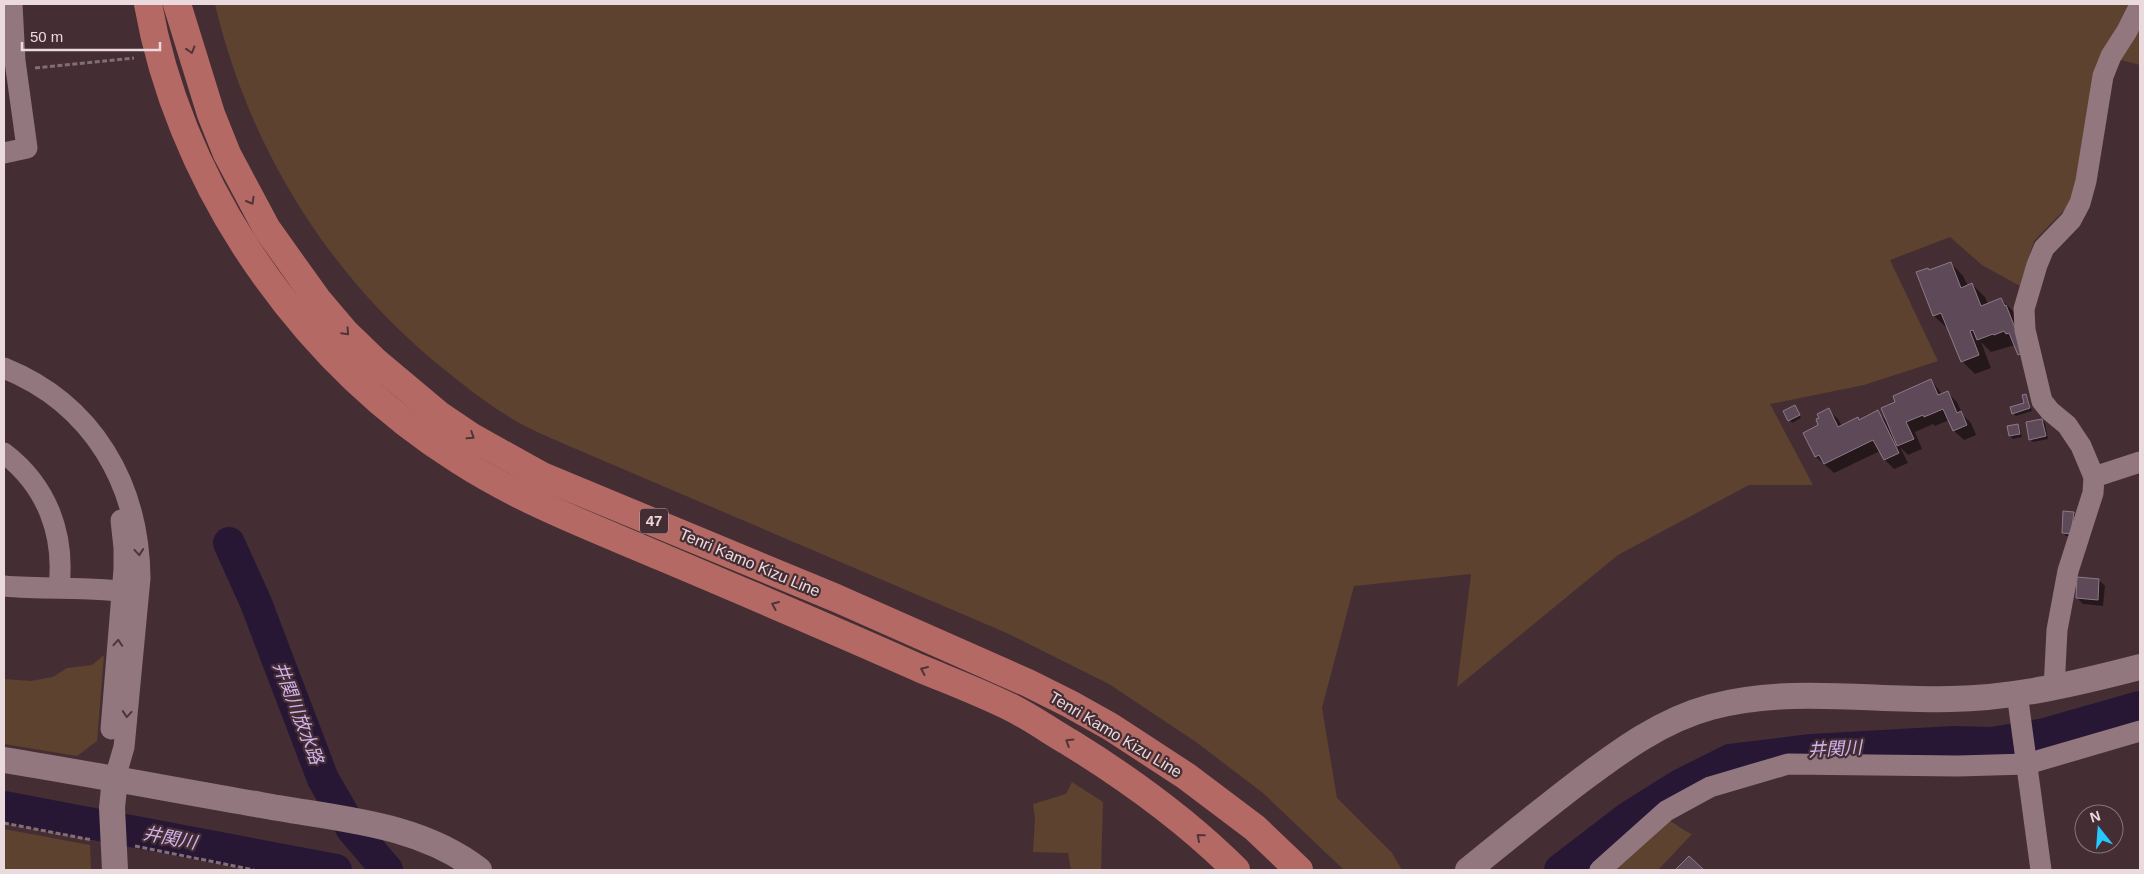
<svg xmlns="http://www.w3.org/2000/svg" width="2144" height="874" font-family="Helvetica,'Noto Sans JP',sans-serif">
<style>
.green{fill:#5d422f}
.shadow{fill:#0007}
.lines{fill:none;stroke-linecap:round;stroke-linejoin:round}
.river{stroke:#271734;stroke-width:32}
.building{fill:#5d4958;stroke:#8e7989}
.path{stroke:#826f74;stroke-width:3;stroke-dasharray:5 2.5;stroke-linecap:butt}
.minor{stroke:#92777e;stroke-width:21}
.tertiary{stroke:#92777e;stroke-width:26}
.primary{stroke:#b46964;stroke-width:28}
.oneway{stroke:#4f3439}
.oneway2{stroke:#4c353b}
.labels{text-anchor:middle;stroke-width:4.5;stroke-linejoin:round;paint-order:stroke}
.shield{fill:#442e34;stroke:#b8a6ab;stroke-width:1}
.shield-label{font-size:15px;font-weight:bold;fill:#eadade}
.street-label{font-size:16px;fill:#eadade;stroke:#442e34}
.water-label{font-size:18px;font-style:italic;fill:#d1b3ee;stroke:#442e34}
</style>
<rect width="100%" height="100%" fill="#442e34"/>
<g class="green">
<path d="M215,4h1925v61l-38,-10 -26,143 -42,43 -14,45 -38,-21 -32,-28 -60,23 48,101 -74,24 -94,19 43,81h-64l-131,70 -161,132 14,-113 -117,12 -32,122 15,90 55,55 10,17h-58l-81,-77 -67,-51 -87,-58 -100,-50 -447,-191c-13,-6 -28,-12 -41,-19 -30,-17 -59,-40 -86,-62 -111,-93 -187,-218 -220,-358z"/>
<path d="M104,655l-7,86 -20,15 -73,-12v-65l27,2 22,-4 14,-9 25,-3z"/>
<path d="M1072,782l31,20 -2,68h-30l-3,-17 -35,-1 2,-34 -2,-14 33,-10z"/>
<path d="M1665,819c10,3 16,11 27,15l-34,36h-47z"/>
<path d="M4,829l86,16 1,25h-87z"/>
</g>
<g class="shadow">
<path d="M1951,263l12,13 5,10 4,-2 13,13 3,7 13,-5 13,13 18,56 -13,-13 -4,-10 -24,7 -10,-10 10,26 -16,6 -13,-13 -14,-33h-1l-13,-12 -4,-45z"/>
<path d="M1931,380l11,14 5,-2 10,10 6,13 8,8 5,12 -12,5 -10,-9 -5,-11 -14,6 -2,-2 -18,8 7,17 -14,6 -8,-8 8,16 -14,6 -9,-9 -5,-9 -46,22 -18,-16 -12,-24 16,-8 8,-15 10,9 4,7 18,-5 17,-9 12,11 8,-21z"/>
<path d="M2025,396l3,2 4,13 -16,5 -3,-3 13,-9z"/>
<path d="M1797,409l4,9 -9,5 -7,-11z"/>
<path d="M2042,420l3,3 3,16 -15,3 -3,-3z"/>
<path d="M2018,426l2,2 2,9 -9,2 -3,-3 -1,-9z"/>
<path d="M2064,513l10,1 3,2 -4,20h-7l-3,-3z"/>
<path d="M2099,580l6,6 -2,20 -20,-2 -6,-6z"/>
</g>
<g class="lines">
<g class="river">
<path d="M229,543l27,60 67,176 29,50 35,41"/>
<path d="M4,807l332,63"/>
<path d="M1560,870l69,-53 51,-32 50,-25 81,-10 143,-8 38,1 53,-9 95,-27"/>
</g>
</g>
<g class="building">
<path d="M1951,262l10,26 11,-5 9,23 20,-8 4,8 1,-1 19,48 -7,2 -9,-22 -3,1 -2,-3 -10,4 -1,-1 -16,6 -4,-10 -3,1 9,24 -18,7 -20,-49 -8,3 -17,-44 12,-4 1,2z"/>
<path d="M1931,379l7,16 10,-4 9,22 4,-2 6,14 -14,6 -10,-22 -19,8 -1,-2 -17,7 8,17 -17,7 -16,-38 14,-6 -2,-6z"/>
<path d="M2026,394l4,14 -18,6 -2,-7 14,-4 -2,-8z"/>
<path d="M1795,405l5,10 -12,6 -5,-10z"/>
<path d="M1829,408l9,19 20,-10 1,3 19,-10 21,43 -15,7 -11,-20 -49,24 -5,-9 -4,2 -12,-24 15,-8 -2,-6 3,-1 -2,-4z"/>
<path d="M2042,419l4,17 -17,4 -3,-18z"/>
<path d="M2018,424l2,10 -11,2 -2,-10z"/>
<path d="M2063,511l11,1 -3,22 -9,-1z"/>
<path d="M2077,577l22,2 -1,21 -22,-2z"/>
<path d="M1689,856l15,14h-29z"/>
</g>
<g class="lines">
<g class="path">
<path d="M35,68l99,-10"/>
<path d="M4,823l88,17"/>
<path d="M135,846l119,24"/>
</g>
<g class="minor">
<path d="M4,153l23,-5 -12,-87 -3,-57"/>
<path d="M4,368c89,36 135,116 136,210l-16,169 -9,31"/>
<path d="M4,453c43,33 61,81 55,134"/>
<path d="M2094,477l46,-15"/>
<path d="M4,586c44,4 88,0 132,7"/>
<path d="M2054,689l3,-59 11,-59 25,-78 1,-16 -13,-31 -14,-21 -17,-14 -8,-10 -17,-71 -1,-21 13,-44 7,-17 27,-28 9,-17 6,-22 17,-105 8,-20 16,-25 13,-26"/>
<path d="M2017,693l24,177"/>
<path d="M111,729l13,-160v-21l-3,-28"/>
<path d="M1600,870l66,-59 44,-24 78,-23 170,2 69,-2 113,-33"/>
</g>
<g class="tertiary">
<path d="M4,760c86,14 171,30 257,45 74,14 156,17 218,65"/>
<path d="M115,870l-3,-62 3,-30"/>
<path d="M1468,870c37,-30 74,-60 112,-89 40,-30 82,-61 131,-74 78,-21 161,-6 240,-8 65,-1 127,-16 189,-32"/>
</g>
<g class="primary">
<path d="M148,4c15,85 50,169 97,242 56,86 128,160 215,215 64,41 134,67 204,97 85,36 170,72 255,110 31,13 63,25 93,40 20,10 38,23 57,34 60,37 117,78 167,128"/>
<path d="M177,4l34,110 16,40 40,75 50,70 28,33 31,30 62,52 34,23 70,39 294,122 192,85 42,21 41,23 75,49 69,52 44,42"/>
</g>
</g>
<defs><path id="oneway-chevron" d="M-2-3.5L2.5 0L-2 3.5" fill="none" stroke-width="1.6" stroke-linecap="round" stroke-linejoin="round" transform="scale(1.25)"/></defs>
<g class="oneway">
<use href="#oneway-chevron" transform="translate(191 50) rotate(73)"/>
<use href="#oneway-chevron" transform="translate(251 201) rotate(60)"/>
<use href="#oneway-chevron" transform="translate(346 332) rotate(47)"/>
<use href="#oneway-chevron" transform="translate(471 436) rotate(33)"/>
<use href="#oneway-chevron" transform="translate(775 605) rotate(-157)"/>
<use href="#oneway-chevron" transform="translate(924 670) rotate(-156)"/>
<use href="#oneway-chevron" transform="translate(1069 742) rotate(-148)"/>
<use href="#oneway-chevron" transform="translate(1200 837) rotate(-139)"/>
</g>
<g class="oneway2">
<use href="#oneway-chevron" transform="translate(139 552) rotate(85)"/>
<use href="#oneway-chevron" transform="translate(118 643) rotate(-86)"/>
<use href="#oneway-chevron" transform="translate(127 714) rotate(95)"/>
</g>
<g class="labels">
<rect class="shield" x="640" y="508.5" width="28" height="25" rx="4"/>
<g class="shield-label">
<text x="654" y="526">47</text>
</g>
<g class="street-label">
<text transform="translate(750 562) rotate(23)" y="6">Tenri Kamo Kizu Line</text>
<text transform="translate(1116 734) rotate(31)" y="6">Tenri Kamo Kizu Line</text>
</g>
<g class="water-label">
<text transform="translate(298 713) rotate(69)" y="6">井関川放水路</text>
<text transform="translate(1835 749) rotate(-3)" y="6">井関川</text>
<text transform="translate(170 838) rotate(11)" y="6">井関川</text>
</g>
</g>
<rect width="2144" height="874" fill="none" stroke="#eadade" stroke-width="10"/>
<g transform="translate(2099 829) rotate(343)"><circle r="24" fill="#442e34" stroke="#867378"/>
<path d="M0-4L9 19L0 12L-9 19Z" fill="#25c9fe"/>
<text y="-8" font-size="14" font-weight="bold" text-anchor="middle" fill="#eadade">N</text>
</g>
<path d="M22 42v8h138v-8" fill="none" stroke="#eadade" stroke-width="2.5"/>
<text x="30" y="42" font-size="15" fill="#eadade" stroke="#442e34" stroke-width="4" paint-order="stroke">50 m</text>
</svg>
